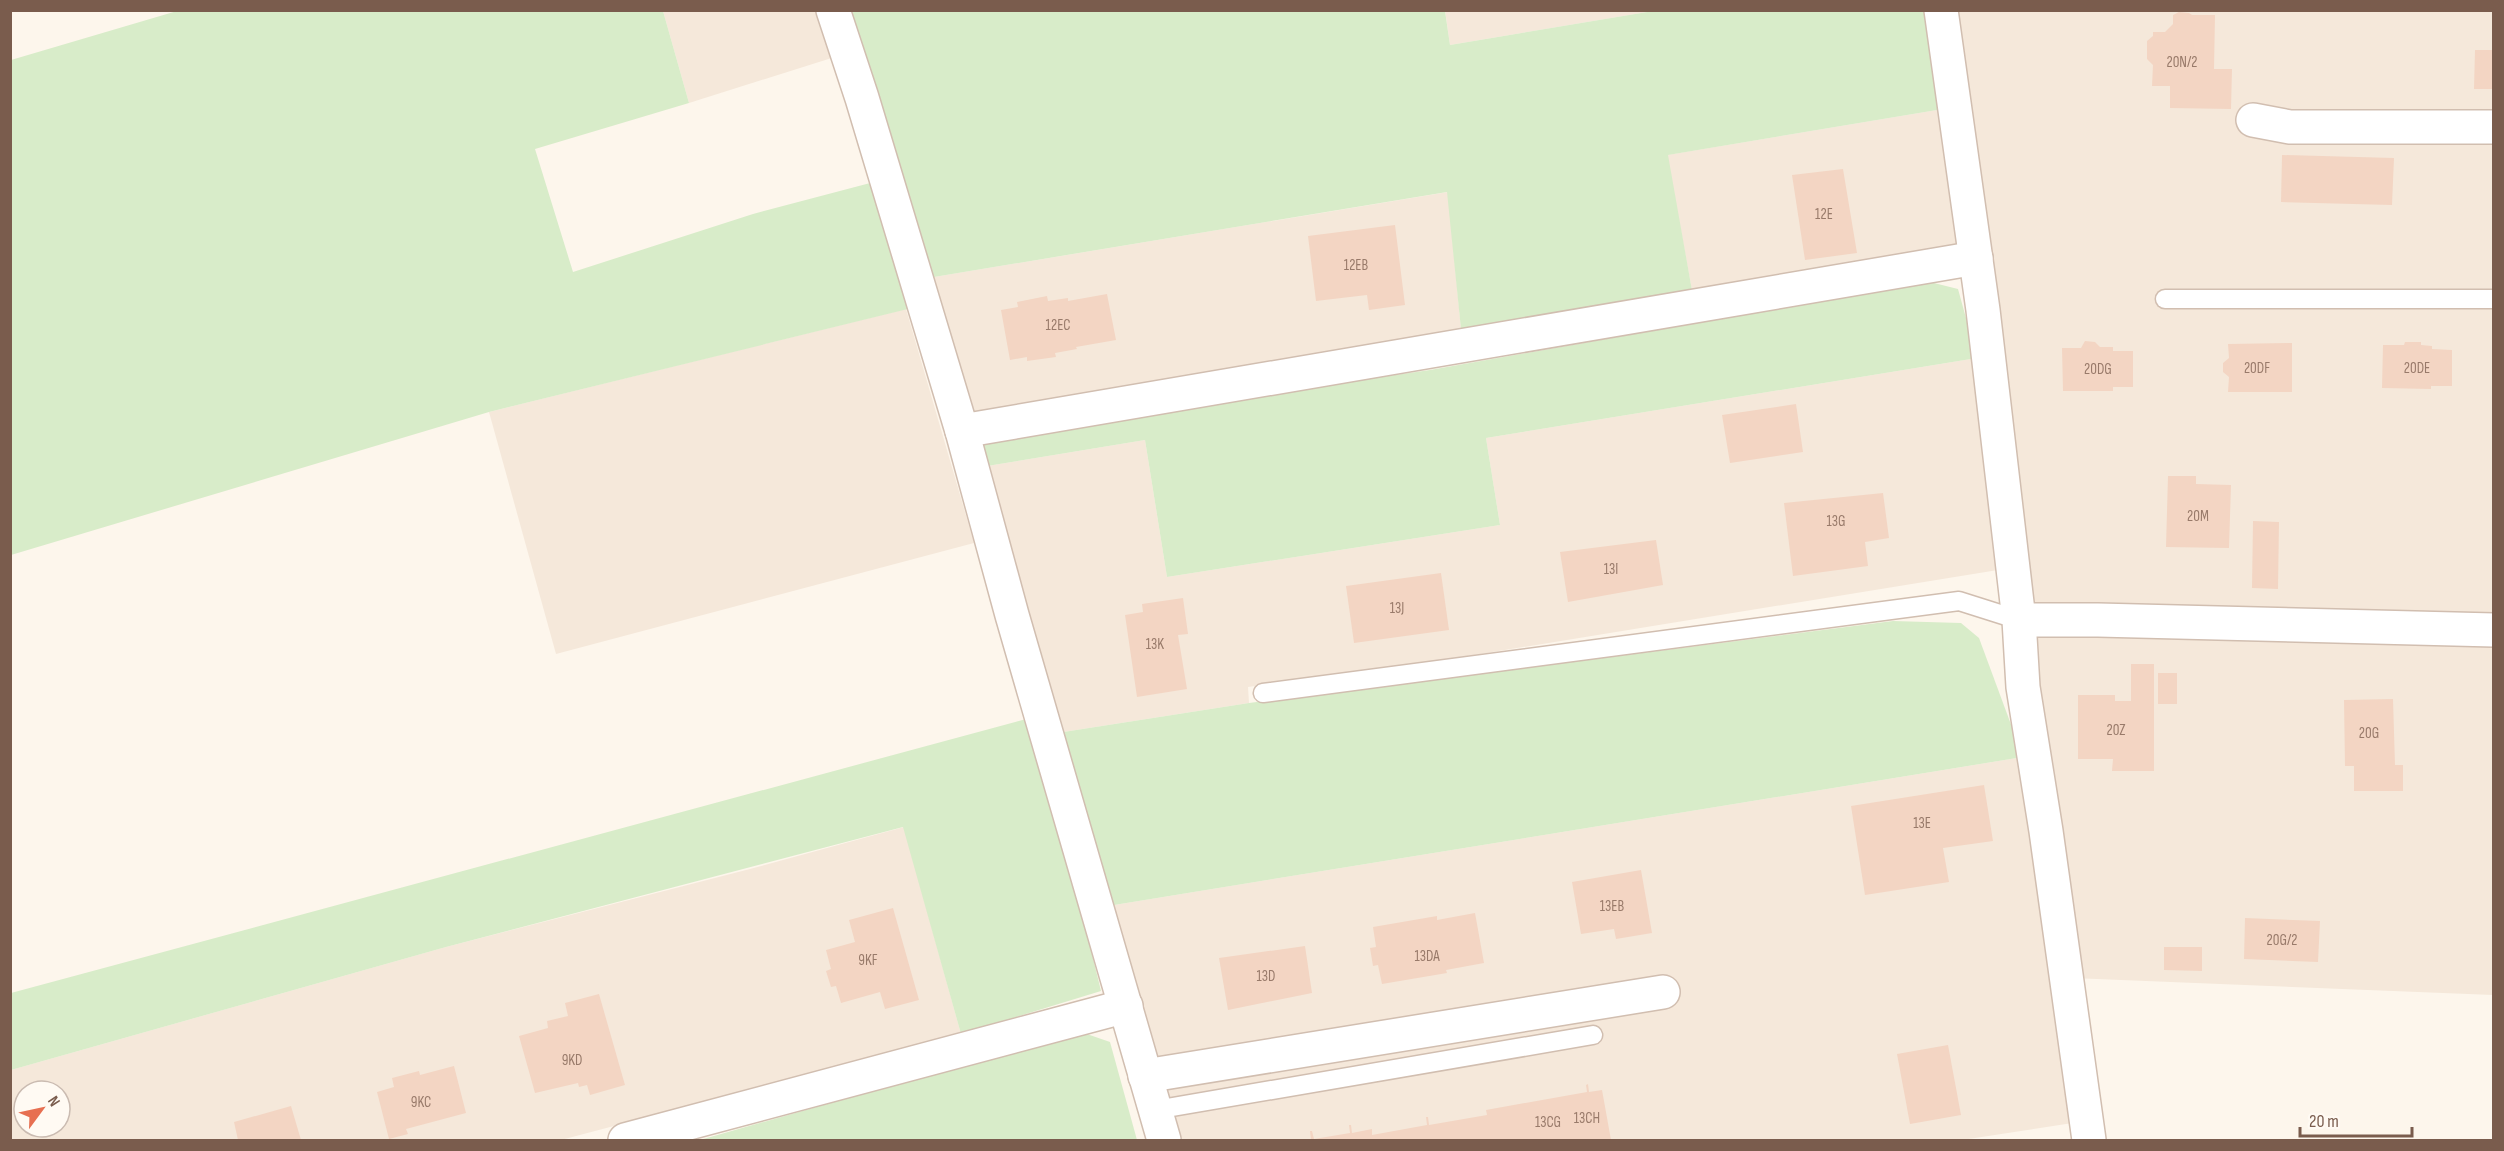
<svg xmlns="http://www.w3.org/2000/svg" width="2504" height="1151" font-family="'Sofia Sans Condensed',sans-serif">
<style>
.residential{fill:#f5e8da;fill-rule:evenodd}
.green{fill:#d8ecc9}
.building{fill:#f3d5c3}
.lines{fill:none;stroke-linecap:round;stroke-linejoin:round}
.lane-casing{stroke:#d1beb0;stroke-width:21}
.street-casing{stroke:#d1beb0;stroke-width:36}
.lane{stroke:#fff;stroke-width:18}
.street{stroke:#fff;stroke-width:33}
.labels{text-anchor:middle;stroke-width:4.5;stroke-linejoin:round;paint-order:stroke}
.number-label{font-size:15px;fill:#987a6a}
</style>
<rect width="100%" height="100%" fill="#fdf6ec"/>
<g class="residential">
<path d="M1445,10l208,1 -203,34z"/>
<path d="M663,11h162l13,45 -149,47z"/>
<path d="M1954,11h539v984l-421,-17z"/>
<path d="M1943,109l19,141 -269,46 -26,-141z"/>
<path d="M1448,192l13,137 -493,85 -40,-136z"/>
<path d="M906,309l68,234 -418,111 -67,-242z"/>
<path d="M1977,358l27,211 -530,86 -226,32 1,16 -192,30 -76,-266 164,-27 22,137 333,-52 -14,-87z"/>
<path d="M2023,757l56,365 -117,18h-785l-69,-234z"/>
<path d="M904,827l57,207 -400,106h-550v-70l435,-123 304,-78zM24,1091h36v36h-36z"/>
</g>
<g class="green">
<path d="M177,11h486l26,92 -154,46 38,123 180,-58 121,-32 42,125 -427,105 -478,143v-495z"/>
<path d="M844,11h601l5,34 203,-34h273l17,98 -275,46 25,141 -232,33 -14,-137 -519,86z"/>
<path d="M1930,282l28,7 19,69 -491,80 14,87 -333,52 -22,-137 -164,27 -5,-27 197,-33 257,-37z"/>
<path d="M1893,621l68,2 18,15 44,119 -915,149 -51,-173 192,-30z"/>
<path d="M1034,717l67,274 -140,43 -58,-207 -457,120 -435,123v-77z"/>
<path d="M1081,1032l29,10 27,98h-437z"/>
</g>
<g class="building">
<path d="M2179,12l10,1 3,2h23l-1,54h18l-1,40 -61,-1v-22h-18l1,-21 -6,-6v-18l6,-5v-4h12l8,-8v-9z"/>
<path d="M2475,50h19v39h-20z"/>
<path d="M2282,155l112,3 -2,47 -111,-3z"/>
<path d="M1843,169l14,84 -52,7 -13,-85z"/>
<path d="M1395,225l10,80 -36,5 -2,-15 -51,6 -8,-65z"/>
<path d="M1107,294l9,46 -40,7 1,2 -22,4 1,4 -29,4v-4l-17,3 -9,-50 17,-3 -1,-5 30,-6 1,5 20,-3v3z"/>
<path d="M2085,341l10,1 5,5h13v4h20v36h-20v4h-50l-1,-43h19z"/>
<path d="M2405,342h16v3l11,1v3l20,1v36h-21v3l-49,-1 1,-43h21z"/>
<path d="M2292,343v49h-64l1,-15 -6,-5v-9l6,-5 -1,-14z"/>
<path d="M1796,404l7,48 -73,11 -8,-48z"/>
<path d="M2168,476h28v8l35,1 -2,63 -63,-1z"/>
<path d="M1883,493l6,45 -24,4 3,24 -75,10 -9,-73z"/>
<path d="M2253,521l26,1 -1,67 -26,-1z"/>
<path d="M1656,540l7,45 -95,17 -8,-50z"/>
<path d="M1441,573l8,57 -95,13 -8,-57z"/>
<path d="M1183,598l5,36 -10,1 9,54 -50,8 -12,-82 18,-3 -1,-8z"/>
<path d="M2131,664h23v107h-42l1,-12h-35v-64h37v6h16z"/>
<rect x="2158" y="673" width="19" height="31"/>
<path d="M2393,699l2,66h8v26h-49v-25h-9l-1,-66z"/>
<path d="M1984,785l9,56 -50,7 6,34 -84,13 -14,-89z"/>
<path d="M1641,870l11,63 -36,6 -2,-10 -33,5 -9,-52z"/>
<path d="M893,908l26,92 -34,9 -5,-17 -39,11 -5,-17 -5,1 -5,-16 5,-2 -5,-19 29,-8 -6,-22z"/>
<path d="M1475,913l9,50 -38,7 1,3 -65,11 -4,-19 -5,1 -3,-18 6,-1 -3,-20 64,-11v4z"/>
<path d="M2245,918l75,3 -2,41 -74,-3z"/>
<path d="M1305,946l7,47 -84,17 -9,-52z"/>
<path d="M2164,947h38v24l-38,-1z"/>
<path d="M599,994l26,91 -35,10 -3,-10 -8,2 -1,-4 -43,10 -16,-57 29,-8 -1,-7 21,-5 -3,-13z"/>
<path d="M1948,1045l13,70 -51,9 -13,-70z"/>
<path d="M454,1066l12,47 -60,16 2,5 -19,5 -12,-47 17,-5 -2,-9 27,-7 1,4z"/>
<path d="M1588,1084l1,8 13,-2 9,50h-300l-1,-9h2l2,8 36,-6 -1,-8h2l1,8 20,-4v6l55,-10 -1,-8h2l1,8 58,-10 -1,-5 101,-18 -1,-7z"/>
<path d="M291,1106l10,34h-63l-4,-18z"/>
</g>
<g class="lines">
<defs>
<g id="lane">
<path d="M2165,299h329"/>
<path d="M1263,693l696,-92 60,19"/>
<path d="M1155,1110l438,-75"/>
</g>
<g id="street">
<path d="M833,10l29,88 100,333 50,184 152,525"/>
<path d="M1941,10l42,300 36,310"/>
<path d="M2253,120l37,7h204"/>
<path d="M962,431l1014,-173"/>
<path d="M1145,1076l518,-84"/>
<path d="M625,1140l501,-134"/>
<path d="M2089,1140l-43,-309 -23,-144 -4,-67h79l396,10"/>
</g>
</defs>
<use href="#lane" class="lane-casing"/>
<use href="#street" class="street-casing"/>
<use href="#lane" class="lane"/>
<use href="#street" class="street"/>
</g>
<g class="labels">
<g class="number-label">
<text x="2182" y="67">20N/2</text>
<text x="1824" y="219">12E</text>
<text x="1356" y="270">12EB</text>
<text x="1058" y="330">12EC</text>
<text x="2257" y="373">20DF</text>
<text x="2417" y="373">20DE</text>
<text x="2098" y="374">20DG</text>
<text x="2198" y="521">20M</text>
<text x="1836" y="526">13G</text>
<text x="1611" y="574">13I</text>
<text x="1397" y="613">13J</text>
<text x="1155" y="649">13K</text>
<text x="2116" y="735">20Z</text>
<text x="2369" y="738">20G</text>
<text x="1922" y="828">13E</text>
<text x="1612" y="911">13EB</text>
<text x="2282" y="945">20G/2</text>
<text x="1427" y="961">13DA</text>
<text x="868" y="965">9KF</text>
<text x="1266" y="981">13D</text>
<text x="572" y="1065">9KD</text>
<text x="421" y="1107">9KC</text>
<text x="1587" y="1123">13CH</text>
<text x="1548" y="1127">13CG</text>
</g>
</g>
<rect width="2504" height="1151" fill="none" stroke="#7a5c4d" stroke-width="24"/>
<g transform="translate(42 1109) rotate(57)"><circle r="28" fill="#fffaf3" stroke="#cabbb1" stroke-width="1.5"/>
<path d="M0-4.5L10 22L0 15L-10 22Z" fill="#e76f51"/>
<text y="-9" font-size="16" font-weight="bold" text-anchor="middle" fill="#7a5c4d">N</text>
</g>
<path d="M2300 1127v9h112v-9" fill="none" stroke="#7a5c4d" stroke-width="3"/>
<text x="2309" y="1127" font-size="18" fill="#7a5c4d" stroke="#fffaf3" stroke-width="4.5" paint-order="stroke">20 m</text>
</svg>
